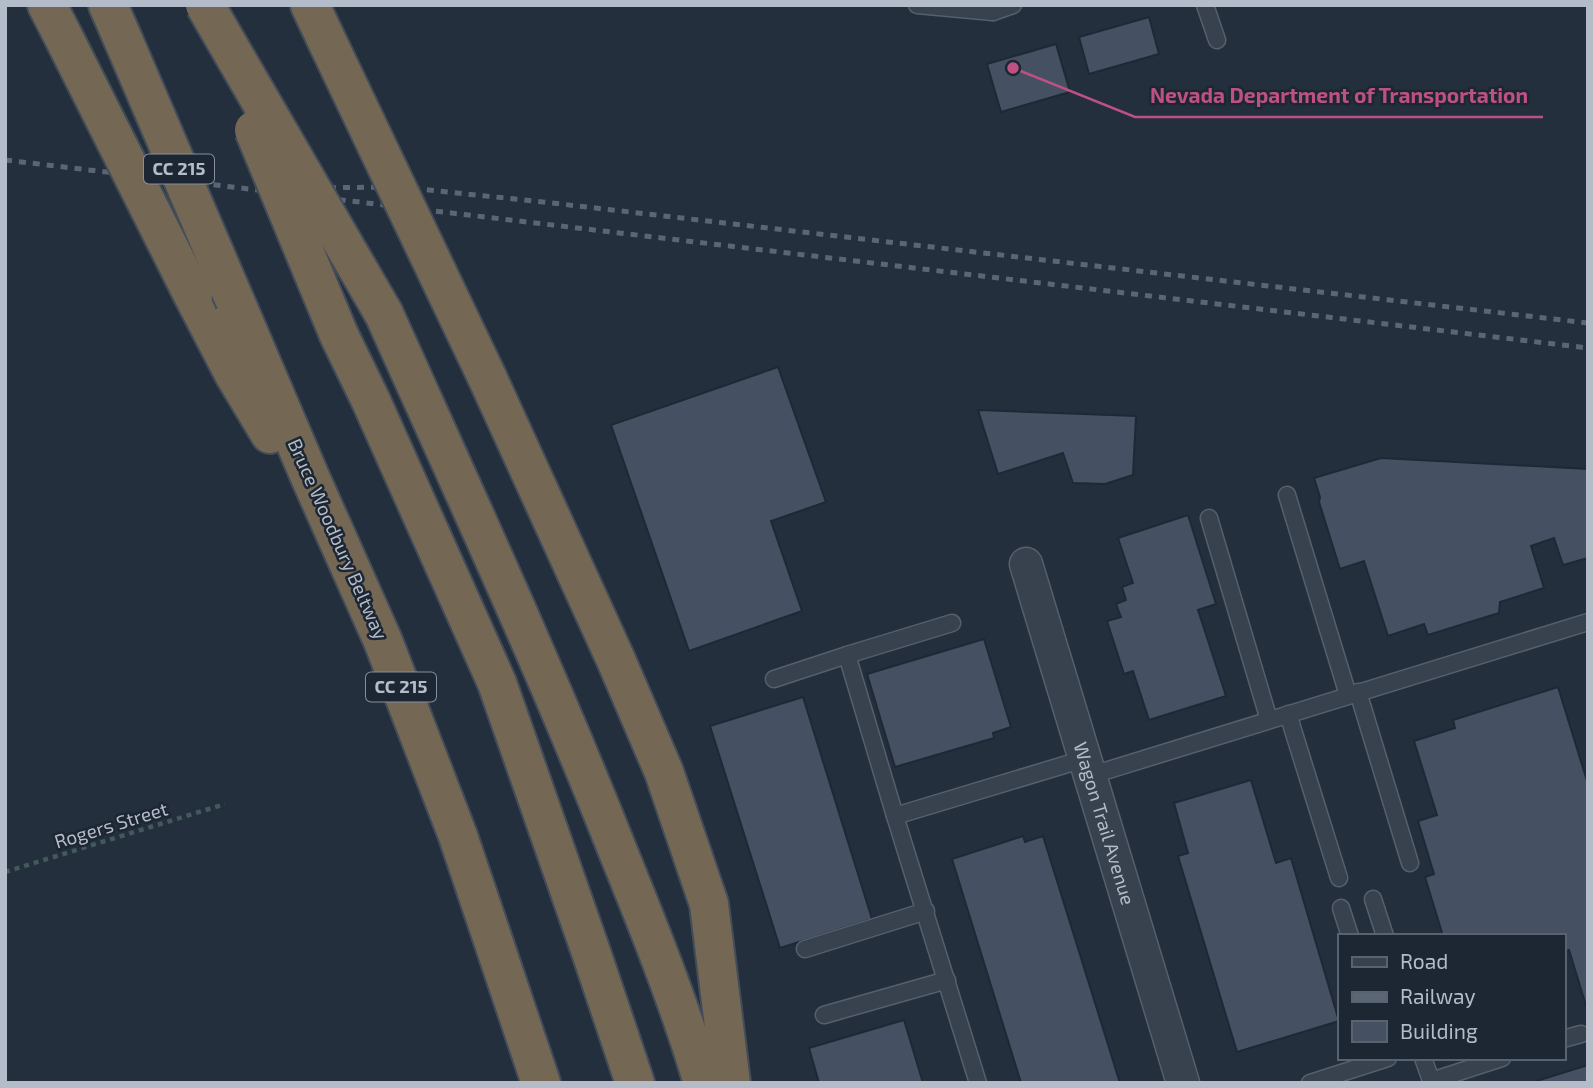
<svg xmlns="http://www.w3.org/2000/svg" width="1593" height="1088" font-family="'Exo 2',sans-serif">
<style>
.building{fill:#455162;stroke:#1f2835;stroke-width:2}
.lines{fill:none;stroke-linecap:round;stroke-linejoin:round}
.service-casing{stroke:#565f6c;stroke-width:19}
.minor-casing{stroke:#565f6c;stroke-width:35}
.motorway-casing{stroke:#434c59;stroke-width:42}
.path{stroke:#44595c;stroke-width:4.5;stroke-dasharray:5 5;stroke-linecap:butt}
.service{stroke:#38414e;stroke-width:16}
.minor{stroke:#38414e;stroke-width:32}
.motorway{stroke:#746855;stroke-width:38}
.rail{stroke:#5a6575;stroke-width:5;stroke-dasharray:7 7;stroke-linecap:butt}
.motorway-bridge-casing{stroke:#434c59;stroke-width:42;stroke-linecap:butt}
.motorway-bridge{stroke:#746855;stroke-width:38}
.labels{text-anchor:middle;stroke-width:5;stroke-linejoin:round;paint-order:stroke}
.shield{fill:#1d2633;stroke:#878f9c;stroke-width:2}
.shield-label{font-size:18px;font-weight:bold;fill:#b4bcc9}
.street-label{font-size:19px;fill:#b4bcc9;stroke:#1d2633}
.leader{fill:none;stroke:#bd5182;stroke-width:2.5}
.callout-dot{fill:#bd5182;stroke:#1d2633;stroke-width:2.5}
.callout-label{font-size:21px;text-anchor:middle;font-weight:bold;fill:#bd5182;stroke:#1d2633;stroke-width:5;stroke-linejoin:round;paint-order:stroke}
</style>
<rect width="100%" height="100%" fill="#242f3e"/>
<g class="building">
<path d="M1149,17l10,37 -70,20 -10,-37z"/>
<path d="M1056,44l14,48 -69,20 -14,-48z"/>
<path d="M778,367l48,135 -55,19 31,90 -113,40 -78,-226z"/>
<path d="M978,410l158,6 -3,59 -28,9 -32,-1 -10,-30 -65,21z"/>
<path d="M1381,458l207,11v89l-25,7 -9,-27 -23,8 13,42 -44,14 -1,11 -71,22 -4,-11 -36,12 -24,-75 -24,8 -21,-67 1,-5 -6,-19z"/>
<path d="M1188,515l28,89 -18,6 28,86 -77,24 -16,-49 -9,3 -17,-53 14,-4 -5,-13 10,-4 -4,-13 11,-4 -15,-45z"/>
<path d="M984,639l27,88 -18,6 1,5 -99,29 -28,-93z"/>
<path d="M1558,687l30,97v228l-19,-62 -6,2v-16h-120l-18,-59 9,-3 -16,-53 19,-6 -23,-74 41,-13 -2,-8z"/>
<path d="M803,697l69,222 -92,29 -70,-222z"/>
<path d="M1251,780l25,83 15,-5 48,163 -102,31 -59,-196 10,-3 -14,-50z"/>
<path d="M1023,836l2,6 18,-6 77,247h-99l-69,-224z"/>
<path d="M904,1020l19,63h-104l-10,-35z"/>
<path d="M1588,1065v18h-58z"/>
</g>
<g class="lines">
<defs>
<g id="service">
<path d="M917,5l76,7 -3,-7"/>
<path d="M1205,5l12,35"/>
<path d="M993,12l20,-7"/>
<path d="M1287,495l61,200"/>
<path d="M1209,518l60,202"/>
<path d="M952,623l-105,32 48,161 189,-57"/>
<path d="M774,679l73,-24"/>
<path d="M1358,692l52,171"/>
<path d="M1288,714l51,164"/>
<path d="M1089,776l499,-154"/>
<path d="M895,816l83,267"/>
<path d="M1373,899l12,37"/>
<path d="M1341,908l9,28"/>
<path d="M805,949l121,-38"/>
<path d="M824,1015l123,-35"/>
<path d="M1563,1039l18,-5"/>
<path d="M1423,1058l9,25"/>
<path d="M1431,1081l71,-23"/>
<path d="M1310,1083l78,-25"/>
</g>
<g id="minor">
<path id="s1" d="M1026,564l157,519"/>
</g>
<g id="motorway">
<path d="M47,5l17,33"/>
<path d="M108,5l14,32"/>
<path d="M310,5l16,34"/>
<path d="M193,295l41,79 36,60"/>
<path d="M235,301l75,176 73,164 75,195 83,247"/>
<path d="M384,314c79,176 160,351 231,530 32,79 64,158 88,239"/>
<path d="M339,335l32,66 126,282 95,272 43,128"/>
<path d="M487,377l129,283 48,112 45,132 22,179"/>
</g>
</defs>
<use href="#service" class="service-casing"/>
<use href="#minor" class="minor-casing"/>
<use href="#motorway" class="motorway-casing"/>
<path class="path" d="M5,872l220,-68"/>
<use href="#service" class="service"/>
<use href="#minor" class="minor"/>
<use href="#motorway" class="motorway"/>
<g class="rail">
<path d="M5,160l1583,188"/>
<path d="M301,188l100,-1 151,16 1036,120"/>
</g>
<defs>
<g id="motorway-bridge">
<path d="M205,5l179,309"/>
<path d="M122,37l113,264"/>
<path d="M64,38l129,257"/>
<path d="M326,39l161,338"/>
<path d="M254,130l85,205"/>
</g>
</defs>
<use href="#motorway-bridge" class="motorway-bridge-casing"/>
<use href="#motorway-bridge" class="motorway-bridge"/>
</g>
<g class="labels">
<g class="shield">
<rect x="144" y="154.5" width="70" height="29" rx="5"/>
<rect x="366" y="672.5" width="70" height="29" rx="5"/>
</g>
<g class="shield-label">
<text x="179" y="175">CC 215</text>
<text x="401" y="693">CC 215</text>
</g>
<g class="street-label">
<text transform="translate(338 539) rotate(66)" y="7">Bruce Woodbury Beltway</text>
<text dy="7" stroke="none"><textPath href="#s1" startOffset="271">Wagon Trail Avenue</textPath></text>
<text transform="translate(111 825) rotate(-17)" y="7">Rogers Street</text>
</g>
</g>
<path class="leader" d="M1013 68L1135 117H1543"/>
<circle class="callout-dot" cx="1013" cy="68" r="7"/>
<g class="callout-label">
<text x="1339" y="103">Nevada Department of Transportation</text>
</g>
<rect width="1593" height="1088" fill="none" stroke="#b4bcc9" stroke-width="14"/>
<rect x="1338" y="934" width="228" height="126" fill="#1d2633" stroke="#59626f" stroke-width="2"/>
<rect x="1352" y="957" width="35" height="10" fill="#38414e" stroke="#59626f" stroke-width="2"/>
<text x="1400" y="969" font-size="21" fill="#b4bcc9">Road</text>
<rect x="1352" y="992" width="35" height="10" fill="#5a6575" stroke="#59626f" stroke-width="2"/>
<text x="1400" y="1004" font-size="21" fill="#b4bcc9">Railway</text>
<rect x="1352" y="1021" width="35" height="21" fill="#455162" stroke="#59626f" stroke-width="2"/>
<text x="1400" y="1039" font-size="21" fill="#b4bcc9">Building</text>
</svg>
